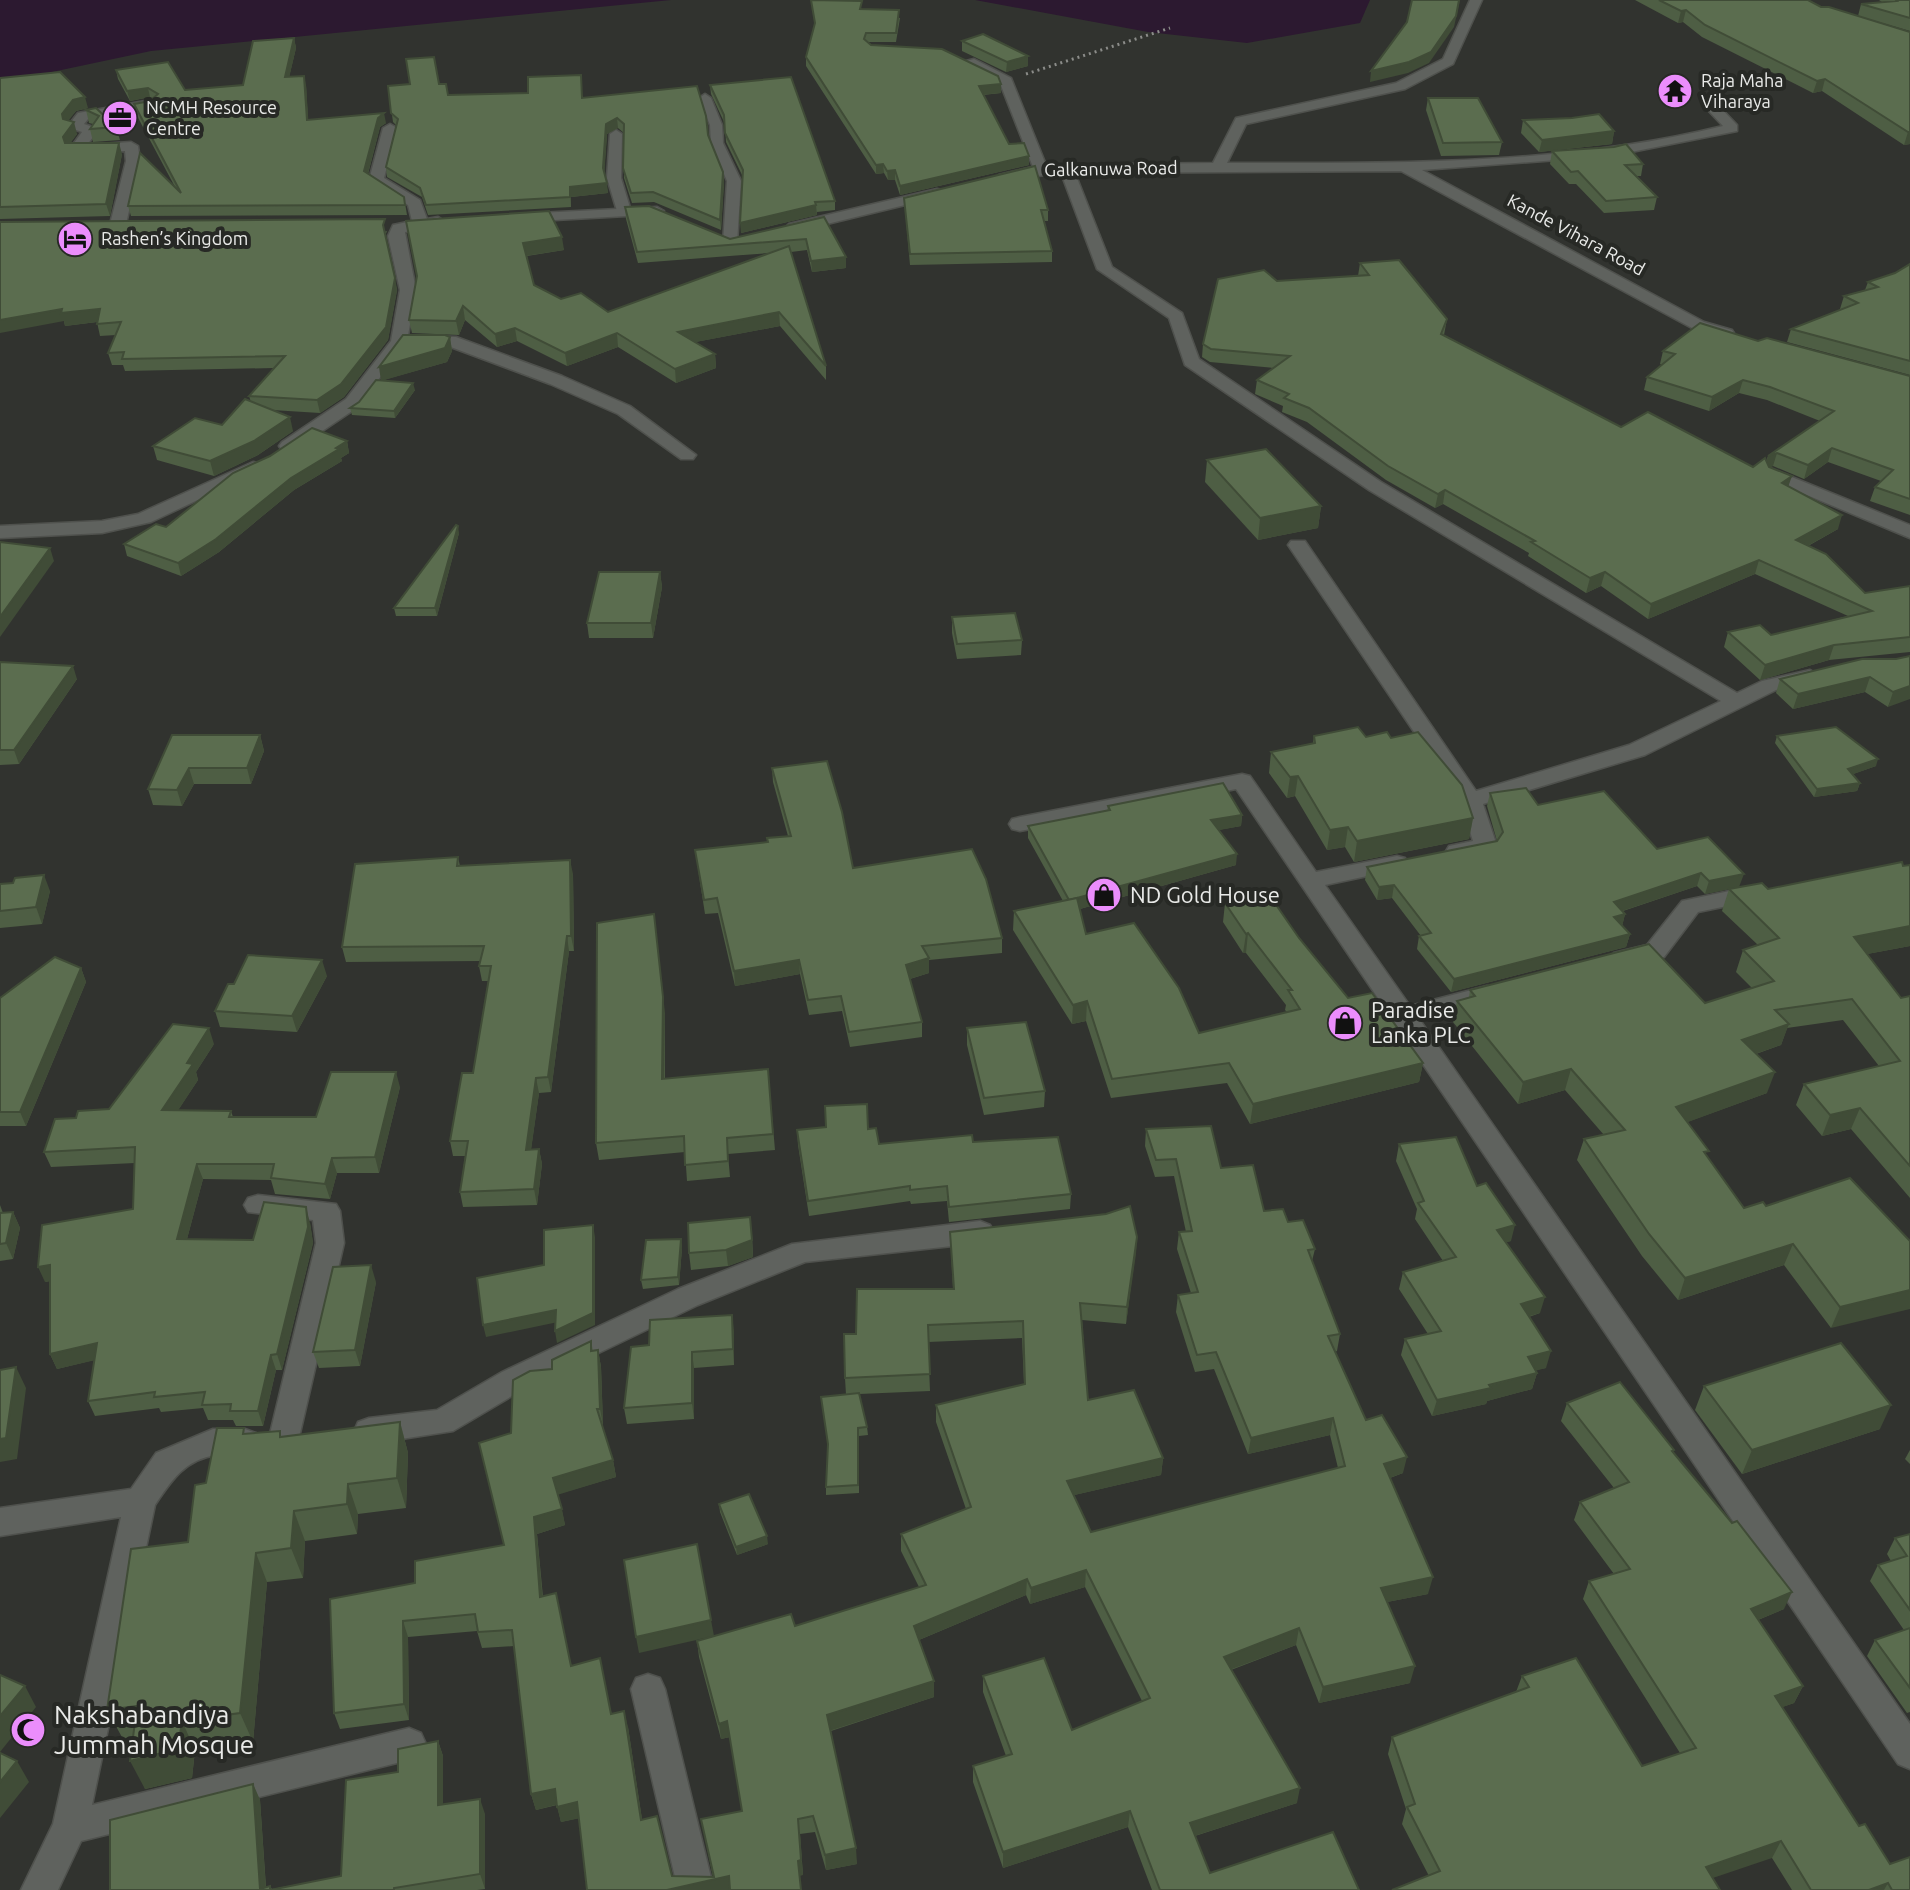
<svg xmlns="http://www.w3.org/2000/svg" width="1910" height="1890" font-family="Ubuntu,sans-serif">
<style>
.water{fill:#2c1930}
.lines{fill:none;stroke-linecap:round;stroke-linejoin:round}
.lane-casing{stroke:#4f514d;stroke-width:3}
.street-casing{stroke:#4f514d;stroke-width:3}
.path{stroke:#8b8c89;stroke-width:3;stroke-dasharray:2 4;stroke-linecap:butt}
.lane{fill:#5f625e;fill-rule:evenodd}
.street{fill:#5f625e;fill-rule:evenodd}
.wall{fill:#4e5e44}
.shaded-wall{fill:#404c37}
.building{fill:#5b6d4f;stroke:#404c37;stroke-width:2}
.labels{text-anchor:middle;stroke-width:8;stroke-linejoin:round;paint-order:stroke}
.far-poi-label{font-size:18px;fill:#e9eae8;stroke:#272925;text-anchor:start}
.far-street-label{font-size:18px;fill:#e9eae8;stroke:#272925}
.poi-label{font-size:22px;fill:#e9eae8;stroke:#272925;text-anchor:start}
.near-poi-label{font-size:26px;fill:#e9eae8;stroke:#272925;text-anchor:start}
</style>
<rect width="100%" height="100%" fill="#31332f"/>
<g class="water">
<path d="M0,0h671l-520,51 -151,32z"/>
<path d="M975,0h395l-10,23 -113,20 -99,-11z"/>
</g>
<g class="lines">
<defs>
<g id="lane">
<path d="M705,94l6,4 11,27 1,18 18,38 -4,62 -7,4 -7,-4 4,-62 -16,-38 -1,-18 -11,-27z"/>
<path d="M616,130l6,4 -1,44 10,33 -7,4 -7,-4 -10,-33 3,-44z"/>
</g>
<g id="street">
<path d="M1470,0h12l-29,64 -48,25 -159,35 -19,39c166,0 334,3 496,-37l-20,-21 12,-3 22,23v6l-126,25 -189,14 282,152 28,8 2,3 -2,3 -6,2 -34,-10 -291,-157 -326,2 37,94 70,46 17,46 182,123 356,211 25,-12 48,-11 10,6 -3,4 -41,10 -131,65 -162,49 14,42 -3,5 -37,7 -8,-2 -3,-5 3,-5 24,-5 -13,-41 -172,-255 3,-4h14l171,250 153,-46 92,-44 -352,-211 -184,-125 -16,-47 -72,-49 -36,-96 -62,8v-6l34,-8 -33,-84 -38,-21 12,-3 37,19 35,87 167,-2 23,-45 160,-35 47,-24z"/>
<path d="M151,100l5,1v6l-68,12 -4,5 15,5 -12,16 44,-3 7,4 2,15 -14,63 -3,3h-10l-3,-3 16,-63 -1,-10 -54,2 -2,-3 13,-18 -15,-5 11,-14z"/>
<path d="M390,124l7,4 -13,50 36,22 7,19 11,-2 8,5 -8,5 -33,5 11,58 -9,51 -49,66 -64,43h-12l-3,-4 3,-4 64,-43 45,-58 9,-51 -12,-54 5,-11 19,-4 -4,-16 -39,-25 14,-52z"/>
<path d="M937,189l5,1v6l-148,36 -8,-5 3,-3z"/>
<path d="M657,207l7,4 -2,3 -143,8 -7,-4 7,-4z"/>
<path d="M421,336l35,1 106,39 68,30 66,49 -3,4h-12l-63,-45 -68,-30 -102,-38 -33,-1 -2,-4z"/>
<path d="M253,462l6,1 3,4 -3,4 -108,51 -49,11 -102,5v-12l102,-5 36,-7z"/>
<path d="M1772,469l138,56v13l-144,-60 -3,-4z"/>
<path d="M1242,774l8,2 66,96 81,-16 8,2 3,5 -3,5 -80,17 85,121 77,-20 9,2 3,6 -3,6 -76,20 490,704v45l-12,-5 -662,-975 -216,42 -8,-2 -3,-5 3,-5 8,-2z"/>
<path d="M1758,885l8,3 4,5 -4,5 -68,14 -34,45 -41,10 -9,-2 -3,-6 3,-6 33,-8 35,-44z"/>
<path d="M258,1195l78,9 4,7 4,32 -46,199 -4,9 -11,4 -11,-4 -4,-9 48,-199 -3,-23 -65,-8 -4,-7 4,-7z"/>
<path d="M980,1221l10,4 4,7 -4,7 -10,4 -175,19 -107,43 -176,85 -69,41 -84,13 -11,-4 -4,-9 4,-9 11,-4 68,-8 65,-38 176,-83 114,-45z"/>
<path d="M213,1429h32l11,4 4,9 -4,9c-14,5 -25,2 -39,4 -32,4 -46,26 -62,50l-63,300 317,-77 12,5 5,11 -5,11 -12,5 -328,81 -23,49h-37l32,-66 68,-307 -121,19v-28l131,-19 25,-36z"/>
<path d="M648,1674l12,4 5,11 49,201h-36l-47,-201 5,-11z"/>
</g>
</defs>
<use href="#lane" class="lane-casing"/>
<use href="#street" class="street-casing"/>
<path class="path" d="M1026,74l144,-46"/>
<use href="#lane" class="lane"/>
<use href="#street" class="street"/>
</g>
<g class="wall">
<path d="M811,0h28l23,9 38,9 -4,24h-29l4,3 130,39v9l-18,2 26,49 20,12v9l-129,30 -5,-15h-7l-4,-7 -8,1 -70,-108v-9l9,-31z"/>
<path d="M1635,0h173l13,7 89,25v112l-6,1 -82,-54 -9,2 -111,-56 -19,-15 -5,1z"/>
<path d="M1879,0h31v31l-52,-15 3,-12 21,-2z"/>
<path d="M294,38l2,10 -7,29 17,8 2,35 78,3 -6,4 -12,47 36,23 3,18 -276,1 -3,-10 47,-19 -39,-73 -2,-10 16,-3 3,-3 -3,-1 -20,4 -12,-22 -2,-9 69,20 58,-5z"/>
<path d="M962,41l66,15v10l-22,6 -44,-21z"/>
<path d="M0,78l88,30 -12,3 -8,9 9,14 -7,9 52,11 -12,62 -110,3z"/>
<path d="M439,84l9,11 135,3 125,37 15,37 1,10 -3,48 -67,-28 -22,1 -8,-25v-45l-6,-5 -11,6 -3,39 4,20 -37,4v10l-143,8 -6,-18 -35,-20 -1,-10 11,-41 -4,-4 -5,-36z"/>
<path d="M710,85l125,116v9l-18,2v3l-76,18 2,-56 -17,-35 -1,-18 -14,-30z"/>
<path d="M1428,98l74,44 -3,13 -58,1 -15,-46z"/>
<path d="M96,108l20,19 4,13 -27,2 -3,-13 3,-5 -4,-1 -3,-13z"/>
<path d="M1523,120l91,11 -2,13 -73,8 -18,-19z"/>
<path d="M1552,151l91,13 -2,12h-5l21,21 -3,13 -50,3 -28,-29h-7l-19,-20z"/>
<path d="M904,198l144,12v11h-4l8,30v11l-142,3z"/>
<path d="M625,207l105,32 94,-22 22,51 -34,4 -5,-22 -16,2 35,114v14l-46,-54 -85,16 20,12 1,14 -40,15 -58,-36 -51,19 -50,-25 -20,6 -32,-27 -6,15 -47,-2 -3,-13 140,-109 15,39 -37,6 7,29 27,14 47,13 161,-59 -131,10 -12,-44z"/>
<path d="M387,231l-2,5 12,54 -9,50 -44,57 -24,16 -48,-3 21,21 -35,24 -44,21 -57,-16 -4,-14 69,-21 29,-23 -2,-6 25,-28 -149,3 -2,-6h-11l-4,-12 8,-18 -16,1 -3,-14 -32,4 -1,-5z"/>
<path d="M1360,263l87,56 -3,16 177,92 132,40 13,-5 2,-6 52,-35 -53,-21 -28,-7 -30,18 -65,-21 3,-13 15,-12 -2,-1 3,-13 95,-10 152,35v139l-40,-14 5,-14 6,-6 -53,-19 -24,17 -31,-13 -3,1 19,19 49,43 -30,17 57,47 45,-7v66l-81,8 -69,20 -36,-33 4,-15 43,3 77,-19 -93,-42 -107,45 -47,-33 -15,7 -58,-37 1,-3 -86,-49 -8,4 -49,-28 -79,-58 -25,-10 1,-6 -28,-12 2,-14 17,-12 -64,-6 -8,-5 1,-13 74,-63 81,-5z"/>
<path d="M1910,264v111l-123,-33 4,-13 51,-20h-2l4,-13 21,-6 3,-8 27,-9z"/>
<path d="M450,337l2,14 -5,11 -64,18 32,10 -20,28 -43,-3 -2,-7 9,-6 22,-22z"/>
<path d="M347,441l2,12 -8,5 1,3 -48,29 -75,62 -38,24 -54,-20 -3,-12 42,-17z"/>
<path d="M1207,460l114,46 -3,22 -60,12 -53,-58z"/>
<path d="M459,533l-22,83h-41l-2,-8z"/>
<path d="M660,572l2,15 -9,51h-64l-2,-15z"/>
<path d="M952,617l70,23 -1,15 -64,4 -5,-26z"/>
<path d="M1910,656l-22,51 -23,-15 -72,17 -17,-16 4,-14 116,-20z"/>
<path d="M0,662l77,17 -58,85 -19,1z"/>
<path d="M172,735h88l4,16 -13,33h-57l-12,22 -29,-1 -5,-16z"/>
<path d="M1314,736l52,1 107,81 -4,21 -115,23 -9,-15 -18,3 -32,-54 -8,2 -18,-25 2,-21 42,-9z"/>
<path d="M1777,736l99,30 -23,8 7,9 -3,8 -43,6 -39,-54z"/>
<path d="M772,768l81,100 149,70v15l-73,7v13l-19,6 12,43v15l-72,10 -8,-36 -33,4 -9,-41 -65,12 -17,-73 -13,1 -10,-64 73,-8 20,-6 -15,-54z"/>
<path d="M1490,793l48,12 119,44 82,38 -34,7 -8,-8 -74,25 2,3 -3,12 8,8 -4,13 -175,45 -34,-43 2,-13h2l-29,-38 -15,2 -12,-20 2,-13 130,-26 -10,-35z"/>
<path d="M1108,806l134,9 -1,11 -23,4 18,35 -156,44 6,25 113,99 88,-21 -2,-2 1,-5 -40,-52h-3l-20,-31 2,-19 74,35 49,60 75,65 -4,19 -169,42 -23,-41 -116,15 -25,-77 -14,3 -59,-94 1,-19 49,-10 -35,-63v-12l79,-15z"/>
<path d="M458,857l2,9 113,8 1,77h-5l-18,141 -12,1 -8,56h8l3,15 -5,41 -74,2 -3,-15 5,-36h-12l-3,-15 23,-68 15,-92h-6l-3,-15 1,-5 -134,1 -4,-15z"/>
<path d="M1910,865v81l-43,8 34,44 9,-2v202l-59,-69 -29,7 -26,-31 8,-21 75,-18 -36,-46 -56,8 -6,17 -25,9 11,39 -80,29 20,35 37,51 22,-2 144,35 -79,87 -47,-63 -106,35 -36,-44 -65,-96 7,-21 20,-4 -39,-45 -47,14 -65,-82 4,-21 12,-4 1,-7 235,13 47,-15 -16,-16 7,-22 15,-5 -36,-34 7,-22h39z"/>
<path d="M0,884l50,7 -8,33 -42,4z"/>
<path d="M81,968l5,14 -60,144h-26v-128z"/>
<path d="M327,976l-30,56 -77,-5 -5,-16z"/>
<path d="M665,1013v66l103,-10 7,81 -47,4 2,23 -43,4 -2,-29 -86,8 -3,-17z"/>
<path d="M967,1028l78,63 -1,16 -60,8 -17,-70z"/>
<path d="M214,1044l-18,28 2,8 -20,30 53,1 2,6h83l84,-30 -21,86h-42l-7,26 -55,-5 -4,-14 -68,-1 -16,60 66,1 57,-17 3,20 -31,127h-6l-13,56h-27l-3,-6h-25l-5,-12 -42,4 -2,-4 -64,8 -7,-15 6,-41 -37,9 -7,-15v-73l-5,1 88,-73 2,-46 -84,4 -7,-15 32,-34 33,-9z"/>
<path d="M868,1129l11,15 94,-2 98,52 -1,15 -121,13 -2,-21 -36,3 -1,-3 -101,15 -11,-71 -1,-15z"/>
<path d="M1146,1129l75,39 43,43 24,11 27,27 -3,12 28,73 -3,17 -2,1 31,68 37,53 -13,5 38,116 -41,8 23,81 -91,20 -23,-58 -65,25 66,133 -102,33 15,37 149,17h-207l-24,-63 -125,41 -30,-86v-16l33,-10 -23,-64v-16l89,54 70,-29 -57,-114 -55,17 -4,-9 -107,45 15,57 -103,34 26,133 -31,6 -11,-38 -15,2 3,41 -216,15 -8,-72 -18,4 -4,-17 -21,5 -5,-16 -17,-148 -32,2 -5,-17 -69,6 1,83 -69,9 -6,-16 81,-130 89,-38 7,-112 41,-64 39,-28 2,10 5,-1 3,17 2,58 -1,1 11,34 3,17 -58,17 7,31 -28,9 6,63 28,69 40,48 17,13 14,92 30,57 41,1 -12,-58 41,-8 -12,-74 -9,2 -22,-82 -2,-16 98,-15 124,-39 -18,-36v-17l65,-25 -30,-87v-17l88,-21 -2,-46 -94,4 2,49 -71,3 8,33 1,8 -9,1v57l-33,2v-8l20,-92 -1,-17 11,-44 97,-45 -3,-57 187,5 -11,87 -44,-4 6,80 75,58 -2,17 -87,20 17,37 247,-64 -8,-33 -82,19 -34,-85 -19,3 -19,-60 2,-17 13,-2 -14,-44 2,-17h7l-12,-56 -19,1 -10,-31z"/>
<path d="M1399,1144l78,42 34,55 -5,1 34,71 -11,4 17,51 -11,2 2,3 -5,16 -45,12 -1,3 -54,12 -31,-61 4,-16 23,-5 -29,-45 4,-17 40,-11 -28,-42 2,-10 -21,-48z"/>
<path d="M0,1205l3,8 10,-1 7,16 -7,31 -13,2z"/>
<path d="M752,1234l1,23 -25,9 -37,4 -2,-17z"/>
<path d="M681,1239l1,9 -3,37 -36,4 -2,-9z"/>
<path d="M376,1282l-16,84 -41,2 -6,-16z"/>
<path d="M734,1331v34l-40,3v51l-67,5 -3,-16 25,-63z"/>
<path d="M1704,1386l176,43 -138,45 -47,-64z"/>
<path d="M1567,1403l106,49 111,157 -26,11 45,66 -9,17 -12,4 77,119 51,64h-118l-20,-32 -343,18 -27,-52 4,-15 -18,-55 4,-17 124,-45 6,-16 120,90 38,-13 -97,-154 6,-18 25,-7 -40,-54 6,-18 34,-14 -53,-67z"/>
<path d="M400,1422l8,31 -2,55 -48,6 -1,20 -52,7 -2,37 -36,4 -14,160 -58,8 -3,28 -47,11 -12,-52 -10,2 -16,-29 81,-168 18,-59 41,-49 36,3z"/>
<path d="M1910,1450v14l-5,-5z"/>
<path d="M719,1504l49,40 -31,11 -17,-43z"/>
<path d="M1910,1534v178l-3,1 -40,-57 8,-16 29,-10 -34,-49 8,-16 13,-4 -4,-7 8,-16z"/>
<path d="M438,1741l5,15v48l42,10v75l-8,1h-367l143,-106 7,16 6,87 4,-1 2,3 69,-13 57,-104z"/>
</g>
<g class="shaded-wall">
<path d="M1460,0l-6,27 -25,36 -21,10 -38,9 1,-11z"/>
<path d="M1686,10l-3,12 -5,1 3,-12z"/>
<path d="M294,38l2,10 -9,39 -2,-10z"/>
<path d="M1028,56v10l-22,6 1,-10z"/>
<path d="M304,76l2,9 3,45 -2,-10z"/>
<path d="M1825,79l-3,12 -9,2 4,-12z"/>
<path d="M1001,84v9l-22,2v-9z"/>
<path d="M148,88l2,9 -20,4 -3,-10z"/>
<path d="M85,97l3,11 -12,3 -11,14 -3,-11 11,-14z"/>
<path d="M384,113l2,10 -6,4 -14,54 -2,-10 14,-53z"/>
<path d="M617,118l1,10 -11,6 -3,44 -1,-10 3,-44z"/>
<path d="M74,122l3,12 -10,14 -4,-11z"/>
<path d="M1614,131l-2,13 -73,8 3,-12z"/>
<path d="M1908,132h2v12l-6,1z"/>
<path d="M119,143l3,11 -12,62 -4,-12z"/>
<path d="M1029,156v9l-129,30v-9z"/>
<path d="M883,164l1,9 -8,1v-9z"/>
<path d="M895,170v10h-7l-1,-9z"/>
<path d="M723,172l1,10 -3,48 -1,-10z"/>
<path d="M607,183l1,10 -37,4v10l-1,-20z"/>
<path d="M816,205l1,10 -76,18 -1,-10z"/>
<path d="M562,237l2,13 -39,6 -2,-13z"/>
<path d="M846,257v11l-34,4 -1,-11z"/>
<path d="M395,278l2,12 -9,50 -44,57 -24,16 -3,-13z"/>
<path d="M463,306l2,14 -6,15 -3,-14z"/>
<path d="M62,309h38l4,12 -39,5 -1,-5 -64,12v-13z"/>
<path d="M779,312l1,14 -100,19 -2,-13z"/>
<path d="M515,328l2,13 -20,6 -2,-13z"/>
<path d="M617,333l1,14 -51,19 -2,-13z"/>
<path d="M450,337l2,14 -5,11 -66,19 -2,-14z"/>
<path d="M715,354l1,14 -40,15 -1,-14z"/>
<path d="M1743,380l-4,13 -30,18 3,-14z"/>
<path d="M413,383l2,7 -20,28 -1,-7z"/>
<path d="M290,417l3,14 -35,24 -44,21 -4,-15z"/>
<path d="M347,441l2,12 -8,5 1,3 -48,29 -75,62 -38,24 -3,-13 113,-85z"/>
<path d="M1832,448l-4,14 -24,17 4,-14z"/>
<path d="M1777,453l-4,13 -9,4 4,-14z"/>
<path d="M1792,476l-5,14 -5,-7z"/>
<path d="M1445,490l-2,14 -8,4 3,-14z"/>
<path d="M1321,506l-3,22 -60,12 2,-22z"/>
<path d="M1842,515l-4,14 -47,26 5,-15z"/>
<path d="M458,526l1,7 -22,83 -2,-8z"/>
<path d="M50,548l4,13 -54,76v-20z"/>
<path d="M1759,560l-4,14 -107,45 3,-15z"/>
<path d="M660,572l2,15 -9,51 -2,-15z"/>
<path d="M1605,572l-4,14 -15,7 4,-15z"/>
<path d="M1834,645l-5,15 -69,20 5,-15z"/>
<path d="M73,666l4,13 -58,85 -5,-14z"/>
<path d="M1870,677l-5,15 -72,17 5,-15z"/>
<path d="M1910,686v13l-22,8 5,-15z"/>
<path d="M260,735l4,16 -13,33 -4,-16z"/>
<path d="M1878,759l-2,7 -31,11 3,-8z"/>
<path d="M189,768l5,16 -12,22 -5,-16z"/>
<path d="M1298,776l-3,20 -8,2 3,-21z"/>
<path d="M1860,783l-3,8 -43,6 3,-8z"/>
<path d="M1242,815l-1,11 -32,6 2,-12z"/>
<path d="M1473,818l-4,21 -115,23 3,-21z"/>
<path d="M1348,827l-3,20 -18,3 3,-20z"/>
<path d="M1237,854l-1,11 -167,47 1,-12z"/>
<path d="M570,860l3,14 1,77 -3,-15z"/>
<path d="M1701,873l-4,13 -87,29 4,-13z"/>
<path d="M1744,874l-5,13 -34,7 4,-13z"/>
<path d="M44,875l6,16 -8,33 -6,-17z"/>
<path d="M1394,885l-2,13 -15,2 2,-13z"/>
<path d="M654,914l11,99 -1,82 -2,-16z"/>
<path d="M1625,914l-3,13 -8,-10z"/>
<path d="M1910,926v20l-64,12 8,-21z"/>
<path d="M1248,933l-2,20h-3l3,-19z"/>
<path d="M1630,934l-4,13 -175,45 3,-13z"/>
<path d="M567,936l2,15 -18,141 -3,-15z"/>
<path d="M929,958v15l-23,7v-15z"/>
<path d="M322,960l5,16 -30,56 -5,-16z"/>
<path d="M799,960l1,14 -65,12 -1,-15z"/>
<path d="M81,968l5,14 -60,144 -6,-14z"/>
<path d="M1087,1001l-1,20 -14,3 1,-19z"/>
<path d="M1789,1024l-8,21 -46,16 7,-21z"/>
<path d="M209,1028l5,16 -18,28 2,8 -30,46 -6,-16 25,-47z"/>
<path d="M1423,1063l-4,19 -169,42 3,-20z"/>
<path d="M1571,1069l-6,21 -47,14 5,-22z"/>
<path d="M396,1072l4,15 -21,86 -4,-16z"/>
<path d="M1775,1072l-8,21 -98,36 7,-22z"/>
<path d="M536,1078l3,15 -10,72 -3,-15z"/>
<path d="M1860,1108l-9,21 -29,7 8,-21z"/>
<path d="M539,1149l3,15 -5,41 -3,-16z"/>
<path d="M332,1158l5,15 -7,26 -5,-15z"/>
<path d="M197,1164l6,15 -20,75 -6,-15z"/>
<path d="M306,1207l4,16 3,20 -31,127 -5,-16z"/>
<path d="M13,1212l7,16 -7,31 -7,-16z"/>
<path d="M750,1217l3,40 -25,9 -2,-16z"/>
<path d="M593,1225l2,12v88l-38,18 -2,-12z"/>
<path d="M1515,1225l-4,16 -18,5 4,-16z"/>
<path d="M1137,1237l-1,17 -10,70 1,-17z"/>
<path d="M681,1239l1,9 -3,37 -1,-8z"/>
<path d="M1793,1244l-9,21 -106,35 7,-22z"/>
<path d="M50,1265l7,15 -12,2 -7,-15z"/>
<path d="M371,1265l5,17 -16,84 -5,-16z"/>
<path d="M1910,1290v19l-79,19 9,-21z"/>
<path d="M1545,1297l-5,16 -23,7 4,-16z"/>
<path d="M556,1310l2,12 -72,15 -3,-12z"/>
<path d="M732,1315l2,16v34l-1,-16z"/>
<path d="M97,1343l7,15 -47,11 -7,-15z"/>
<path d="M598,1350l3,17 2,58 -3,-16z"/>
<path d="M1551,1351l-5,17 -23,6 5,-17z"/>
<path d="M692,1352l2,16v51l-2,-16z"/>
<path d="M271,1355l5,15 -13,56 -5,-15z"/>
<path d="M16,1367l10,21 -9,71 -17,3v-23z"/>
<path d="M1537,1373l-5,16 -45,12 -1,3 -54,12 5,-16z"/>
<path d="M1891,1405l-11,24 -138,45 10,-24z"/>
<path d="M1333,1418l-3,17 -82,19 3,-16z"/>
<path d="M400,1422l8,31 -2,55 -9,-30z"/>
<path d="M1407,1457l-4,16 -22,8 3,-17z"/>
<path d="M1163,1458l-2,17 -95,22 1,-16z"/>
<path d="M613,1460l3,17 -59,18 -4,-17z"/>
<path d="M348,1484l10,30 -1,20 -10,-30z"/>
<path d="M562,1509l3,16 -28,9 7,80 -4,-17 -6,-80z"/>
<path d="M294,1511l11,30 -2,37 -12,-30z"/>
<path d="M767,1536l1,8 -31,11 -1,-8z"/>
<path d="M256,1553l11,29 -14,160 -13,-29z"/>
<path d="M1086,1570l-1,17 -55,17 1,-16z"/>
<path d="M1433,1577l-5,17 -51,10 4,-16z"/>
<path d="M1027,1579l-1,16 -112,47v-16z"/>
<path d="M1792,1592l-8,17 -41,17 8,-17z"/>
<path d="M711,1620l3,16 -75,17 -3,-16z"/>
<path d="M403,1621l5,16 1,83 -5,-16z"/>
<path d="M1299,1628l-3,17 -75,28 3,-16z"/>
<path d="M1415,1666l-5,17 -91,20 4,-16z"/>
<path d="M934,1681v16l-105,34 -2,-16z"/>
<path d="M25,1686l11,21 -36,45v-36z"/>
<path d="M1803,1686l-9,17 -28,10 9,-17z"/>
<path d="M624,1711l4,16 16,108 -3,-15z"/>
<path d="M182,1721l13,29 -3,28 -47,11 -15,-28z"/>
<path d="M727,1721l3,16 -9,2 -2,-15z"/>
<path d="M438,1741l5,15v65l-5,-16z"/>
<path d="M17,1761l12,21 -29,36v-36z"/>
<path d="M253,1784l7,16 6,90h-6z"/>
<path d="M1300,1788l-3,15 -109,35 2,-15z"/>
<path d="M555,1789l4,15 -23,6 -5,-16z"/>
<path d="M480,1799l5,15v75l-5,-15z"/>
<path d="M577,1802l4,16 -20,4 -4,-15z"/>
<path d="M1130,1811l-2,16 -125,41v-16z"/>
<path d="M798,1819l5,56 -4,1 -1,-15z"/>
<path d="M1781,1841l-9,17 -74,25 8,-16z"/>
<path d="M856,1848l1,16 -31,6 -1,-15z"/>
<path d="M729,1876l2,14h-64v-1z"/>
<path d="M1888,1883l-4,7h-15z"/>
</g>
<g class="building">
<path d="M811,0l51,1 -2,8 39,1 -3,23h-30l-2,6 7,6 71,4 56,27 3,8 -22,2 30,58 15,-1 5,13 -129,30 -5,-16 -8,1 -4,-7 -7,1 -70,-108 9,-34z"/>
<path d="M1412,0h47l-3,16 -25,36 -22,10 -38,9 36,-49z"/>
<path d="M1659,0h149l13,7h8l81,25v100h-2l-83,-53 -8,2 -112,-56 -19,-15 -5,1z"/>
<path d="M1896,0h14v18l-49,-14 36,-3z"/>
<path d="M983,34l45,22 -21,6 -45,-21z"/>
<path d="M294,38l-9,39 19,-1 3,44 77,-7 -6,5 -14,53 40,26 1,8 -277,1 12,-53 41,40 -47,-89 16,-3 8,-7 -10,-6 -21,3 -11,-21 52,-8 17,28 58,-5 10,-44z"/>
<path d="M434,57l5,27h7l2,11 80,-2v-16l53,-2 1,23 115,-12 9,30 2,19 15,37 -3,48 -67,-28 -22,1 -8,-25 1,-44 -7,-6 -11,6 -3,44 4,15 -37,4v10l-144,8 -6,-17 -34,-21 12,-48 -7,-6 -3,-27 22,-2 -4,-25z"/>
<path d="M60,72l25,25 -12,3 -11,14 1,5 11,3 -11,15 2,6h54l-13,61 -106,3v-129z"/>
<path d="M791,77l44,124 -20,1 1,3 -76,18 3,-53 -18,-37 -1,-18 -14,-30z"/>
<path d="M1428,98h50l24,44 -59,1z"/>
<path d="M96,108l20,19 -26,2 9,-13 -13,-6z"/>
<path d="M1599,114l15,17 -72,9 -19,-20 49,-2z"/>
<path d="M1626,144l17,20 -18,1 32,32 -51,4 -28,-30 -7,1 -19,-21 62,-4z"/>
<path d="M1035,166l13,44h-7l11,41 -142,3 -6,-56z"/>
<path d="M649,206l81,33 94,-22 22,40 -35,4 -5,-22 -169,13 -12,-45z"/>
<path d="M549,211l13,26 -39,6 11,42 27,14 20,-6 27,19 181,-66 37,120 -47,-54 -101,20 37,22 -40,15 -58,-36 -52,20 -50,-25 -20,6 -32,-28 -7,15 -47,-1 8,-44 -11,-55z"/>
<path d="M385,219l-2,6 12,53 -9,49 -45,57 -24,16 -68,-4 36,-40 -163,3 2,-7 -16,1 13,-31 -24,2 3,-15 -39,4 1,-4 -62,11v-98z"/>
<path d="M1399,260l48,59 -6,15 180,93 27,-15 105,55 12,-9 4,9 23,9 -10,7 60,32 -46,25 30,14 39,39 45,-7v51l-76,8 -69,20 -37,-33 32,-7 11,10 101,-24 -113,-51 -108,44 -46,-32 -15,6 -59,-36 4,-1 -90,-51 -7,4 -50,-28 -79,-58 -25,-10 5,-4 -32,-14 33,-24 -79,-7 -8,-5 15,-65 46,-9 13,11 92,-6 -9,-12z"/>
<path d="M1910,264v97l-119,-32 67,-26 -14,-7 34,-9 -10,-5 27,-9z"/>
<path d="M1700,323l58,18 9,-3 143,38v123l-35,-12 18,-17 -61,-22 -24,17 -31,-12 -9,3 66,-45 -64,-24 -27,-7 -31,17 -65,-20 28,-23 -12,-3z"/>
<path d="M403,335h42l5,2 -5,11 -66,19z"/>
<path d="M376,380l37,3 -19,28 -44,-3 9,-6z"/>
<path d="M245,399l45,18 -36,24 -44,20 -57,-15 42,-28 27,7z"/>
<path d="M312,428l35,13 -11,7 3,1 -48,29 -75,61 -38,24 -54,-19 32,-20 10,3 67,-54 37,-17z"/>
<path d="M1266,449l55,57 -61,12 -53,-58z"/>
<path d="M456,525l2,1 -23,82h-41z"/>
<path d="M0,542l50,6 -50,69z"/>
<path d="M599,572h61l-9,51h-64z"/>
<path d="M1015,613l7,27 -65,4 -5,-27z"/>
<path d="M1910,656v30l-17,6 -23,-15 -72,17 -18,-15 82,-20h34z"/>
<path d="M0,662l73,4 -59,84h-14z"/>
<path d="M1358,727l8,10 21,-5 4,6 27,-6 44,53 11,33 -116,23 -9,-14 -18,3 -32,-54 -8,1 -19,-25 44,-9 -1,-7z"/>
<path d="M1836,727l42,32 -30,10 12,14 -43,6 -40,-53z"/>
<path d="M172,735h88l-13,33h-58l-12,22 -29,-1z"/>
<path d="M827,761l15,51 11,56 119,-19 14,30 16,59 -80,8 7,12 -23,7 16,57 -73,10 -8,-36 -33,4 -9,-40 -65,11 -17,-73 -13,2 -9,-50 73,-8 -1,-4 24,-2 -19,-68z"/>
<path d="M1223,783l19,32 -31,5 26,34 -160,44 -8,2 -41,-74 82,-16 -2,-4z"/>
<path d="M1526,788l12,17 66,-14 53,58 51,-12 36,37 -35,7 -8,-8 -87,29 11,12 -11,3 16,17 -176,45 -35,-43 12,-3 -37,-48 -15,2 -12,-20 130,-26 6,-9 -13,-39z"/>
<path d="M458,857l-1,9 113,-6 1,76h-4l-19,141 -12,1 -10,72 13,-1 -5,40 -74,3 8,-51h-18l12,-68h11l18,-107h-12l5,-20 -142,1 13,-83z"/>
<path d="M1902,862l1,4 7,-1v61l-56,11 47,61 9,-2v170l-50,-58 -30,7 -26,-31 96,-23 -48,-62 -77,11 14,14 -47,16 33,32 -99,35 33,44 -5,1 40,56 19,-6 3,4 84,-28 60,63v49l-70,17 -47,-63 -108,34 -36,-44 -65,-95 41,-9 -54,-61 -48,13 -66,-81 18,-5 -5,-6 179,-46 56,59 69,-22 -31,-31 36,-12 -50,-49 33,-6 6,6z"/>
<path d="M44,875l-8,32 -36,4v-27l13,-1 2,-5z"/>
<path d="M1268,893l31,45 49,60 24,-5 51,70 -170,41 -24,-41 -117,16 -25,-78 -14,4 -59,-94 63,-13 9,36 48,-11 45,65 20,45 101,-24 -12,-19h4l-44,-57 -2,1 -21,-31z"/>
<path d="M654,914l9,83 -1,82 106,-10 5,65 -46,4 1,23 -43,4 -1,-29 -88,7 1,-220z"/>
<path d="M248,955l74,5 -30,56 -77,-5 13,-27h6z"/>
<path d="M55,957l26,11 -61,144h-20v-114z"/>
<path d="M1026,1022l19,69 -61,7 -17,-70z"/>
<path d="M173,1024l36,4 -22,35 6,1 -31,46 69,1 -2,6h87l15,-45h65l-21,85 -43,1 -7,26 -54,-6 3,-14h-77l-20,75 76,1 11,-38 42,5 2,20 -31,127 -6,1 -13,56h-28l1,-7 -29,1 3,-13 -51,5 1,-5 -67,9 9,-58 -47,11v-89l-12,2 4,-42 91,-16 2,-62 -91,5 11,-33 21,-1 2,-7 31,-2z"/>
<path d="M867,1104l1,25 8,-1 3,16 93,-9 1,7 85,-5 13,57 -122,13 -2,-21 -37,4v-4l-102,15 -11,-71 29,-3 -1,-21z"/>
<path d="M1211,1126l10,42 32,-3 11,46 19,-2 5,13 15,-2 12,29 -7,1 32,84 -12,2 38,84 16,-5 25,42 -23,7 49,113 -52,11 34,78 -92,21 -24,-59 -75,29 76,131 -110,35 20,50 123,-41 26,58h-199l-30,-79 -127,41 -30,-86 39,-12 -29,-78 61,-18 28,72 78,-32 -64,-128 -55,18 -4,-9 -113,47 20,55 -107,34 29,133 -31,7 -12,-39 -15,3 3,41 -3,1 3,29h-71l-1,-14 -62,14h-80l-10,-88 -20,5 -2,-18 -24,5 -19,-164 -34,2 -3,-18 -72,7 1,83 -70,9 -4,-114 85,-16v-22l89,-16 -25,-102 32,-10 2,-53 17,-9 22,-2v-9l39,-19v10l7,-1 2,59h-3l16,51 -60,18 9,31 -28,8 6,80 16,-4 15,73 29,-8 11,56 13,-3 17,109 16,-4 15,60 42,1 -13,-58 41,-8 -15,-90 -8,3 -22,-83 94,-27 4,12 131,-41 -25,-51 70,-27 -35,-102 89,-21 -2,-63 -95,4 2,49 -85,4 -1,-44h12l1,-45h97l-4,-57 156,-18 24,-8 7,31 -10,70 -47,-4 8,97 46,-10 29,68 -96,23 24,51 254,-66 -12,-48 -82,20 -35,-86 -19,3 -19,-60 20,-3 -19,-60 13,-1 -16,-72 -20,1 -10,-31z"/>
<path d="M1456,1137l21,49 9,-3 29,42 -18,5 48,67 -24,7 30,47 -23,6 9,16 -48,12 2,3 -54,12 -32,-61 36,-8 -38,-59 53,-15 -38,-54 6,-2 -25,-57z"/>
<path d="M13,1212l-7,31 -6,1v-31z"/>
<path d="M750,1217l2,23 -26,10 -37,3 -1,-30z"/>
<path d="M593,1225v88l-38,18 1,-21 -73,15 -6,-47 67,-13v-35z"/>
<path d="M681,1239l-3,38 -37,3 5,-40z"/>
<path d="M371,1265l-16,85 -42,2 20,-85z"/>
<path d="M732,1315l1,34 -41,3v51l-68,5 7,-61 18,-2 1,-25z"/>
<path d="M1841,1343l50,62 -139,45 -48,-64z"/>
<path d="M16,1367l-10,71 -6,1v-69z"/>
<path d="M1620,1382l54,68 -2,1 60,72 5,-2 55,71 -41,17 52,77 -28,10 84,130 6,-2 25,40 20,-7v33h-18l-4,-7 -19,7h-58l-30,-49 -75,26 14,23h-328l48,-19 -33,-64 8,-3 -23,-67 137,-50 -7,-11 54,-18 66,108 54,-18 -107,-167 41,-12 -50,-67 49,-20 -62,-79z"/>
<path d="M859,1393l8,34 -9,1v57l-32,2 2,-43 -7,-47z"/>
<path d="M400,1422l-3,56 -49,6 -1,20 -53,7 -3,37 -35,5 -16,160 -58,8 -4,28 -48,12 7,-55 -30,4 24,-161 57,-7 7,-57 11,-2 11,-55h27l-1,6 37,-3v6z"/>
<path d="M749,1494l18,42 -31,11 -17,-43z"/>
<path d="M1910,1534v76l-32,-45 29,-9 -12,-18z"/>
<path d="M697,1544l14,76 -75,17 -12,-77z"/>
<path d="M1910,1628v60l-35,-48z"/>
<path d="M0,1675l25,11 -25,30z"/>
<path d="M438,1741v64l42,-6v75l-86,14v2h-284v-70l143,-36 7,105 10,-3v4l71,-14 5,-96 52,-8v-23z"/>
<path d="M0,1753l17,8 -17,21z"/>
</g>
<defs>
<symbol id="temple-disc" viewBox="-11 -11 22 22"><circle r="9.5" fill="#eb8dfc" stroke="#272925"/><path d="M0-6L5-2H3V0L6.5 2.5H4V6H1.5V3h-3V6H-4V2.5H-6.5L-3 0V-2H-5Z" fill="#111"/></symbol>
<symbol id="office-disc" viewBox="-11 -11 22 22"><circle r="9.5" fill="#eb8dfc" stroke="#272925"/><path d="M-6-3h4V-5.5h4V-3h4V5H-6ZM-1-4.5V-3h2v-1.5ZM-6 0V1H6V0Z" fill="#111"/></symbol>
<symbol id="hotel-disc" viewBox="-11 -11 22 22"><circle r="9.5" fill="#eb8dfc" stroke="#272925"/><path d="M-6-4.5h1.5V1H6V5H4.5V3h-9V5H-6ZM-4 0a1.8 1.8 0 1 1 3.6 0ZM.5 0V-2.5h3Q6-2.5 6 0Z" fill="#111"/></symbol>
<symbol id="shop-disc" viewBox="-11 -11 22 22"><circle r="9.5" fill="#eb8dfc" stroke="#272925"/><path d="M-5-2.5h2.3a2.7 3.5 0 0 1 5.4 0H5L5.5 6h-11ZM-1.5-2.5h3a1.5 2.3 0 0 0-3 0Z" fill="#111"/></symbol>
<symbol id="mosque-disc" viewBox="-11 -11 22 22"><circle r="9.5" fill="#eb8dfc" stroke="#272925"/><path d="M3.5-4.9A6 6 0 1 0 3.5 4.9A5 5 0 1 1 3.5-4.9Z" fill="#111"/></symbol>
</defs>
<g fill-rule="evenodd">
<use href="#temple-disc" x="1655" y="71" width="40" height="40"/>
<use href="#office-disc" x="100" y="98" width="40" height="40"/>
<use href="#hotel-disc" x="55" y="219" width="40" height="40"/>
<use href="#shop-disc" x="1084" y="875" width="40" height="40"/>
<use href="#shop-disc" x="1325" y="1003" width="40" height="40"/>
<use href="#mosque-disc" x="8" y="1710" width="40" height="40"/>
</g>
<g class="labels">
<g class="far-poi-label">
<text x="1701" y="87">Raja Maha<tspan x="1701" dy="21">Viharaya</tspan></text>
<text x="146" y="114">NCMH Resource<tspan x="146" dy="21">Centre</tspan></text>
<text x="101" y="245">Rashen’s Kingdom</text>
</g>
<g class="far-street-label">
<text transform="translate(1111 169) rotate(-1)" y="6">Galkanuwa Road</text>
<text transform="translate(1576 235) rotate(28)" y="6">Kande Vihara Road</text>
</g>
<g class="poi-label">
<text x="1130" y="903">ND Gold House</text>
<text x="1371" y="1018">Paradise<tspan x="1371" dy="25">Lanka PLC</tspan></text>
</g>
<g class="near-poi-label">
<text x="54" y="1724">Nakshabandiya<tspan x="54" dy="30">Jummah Mosque</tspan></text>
</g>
</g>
</svg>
